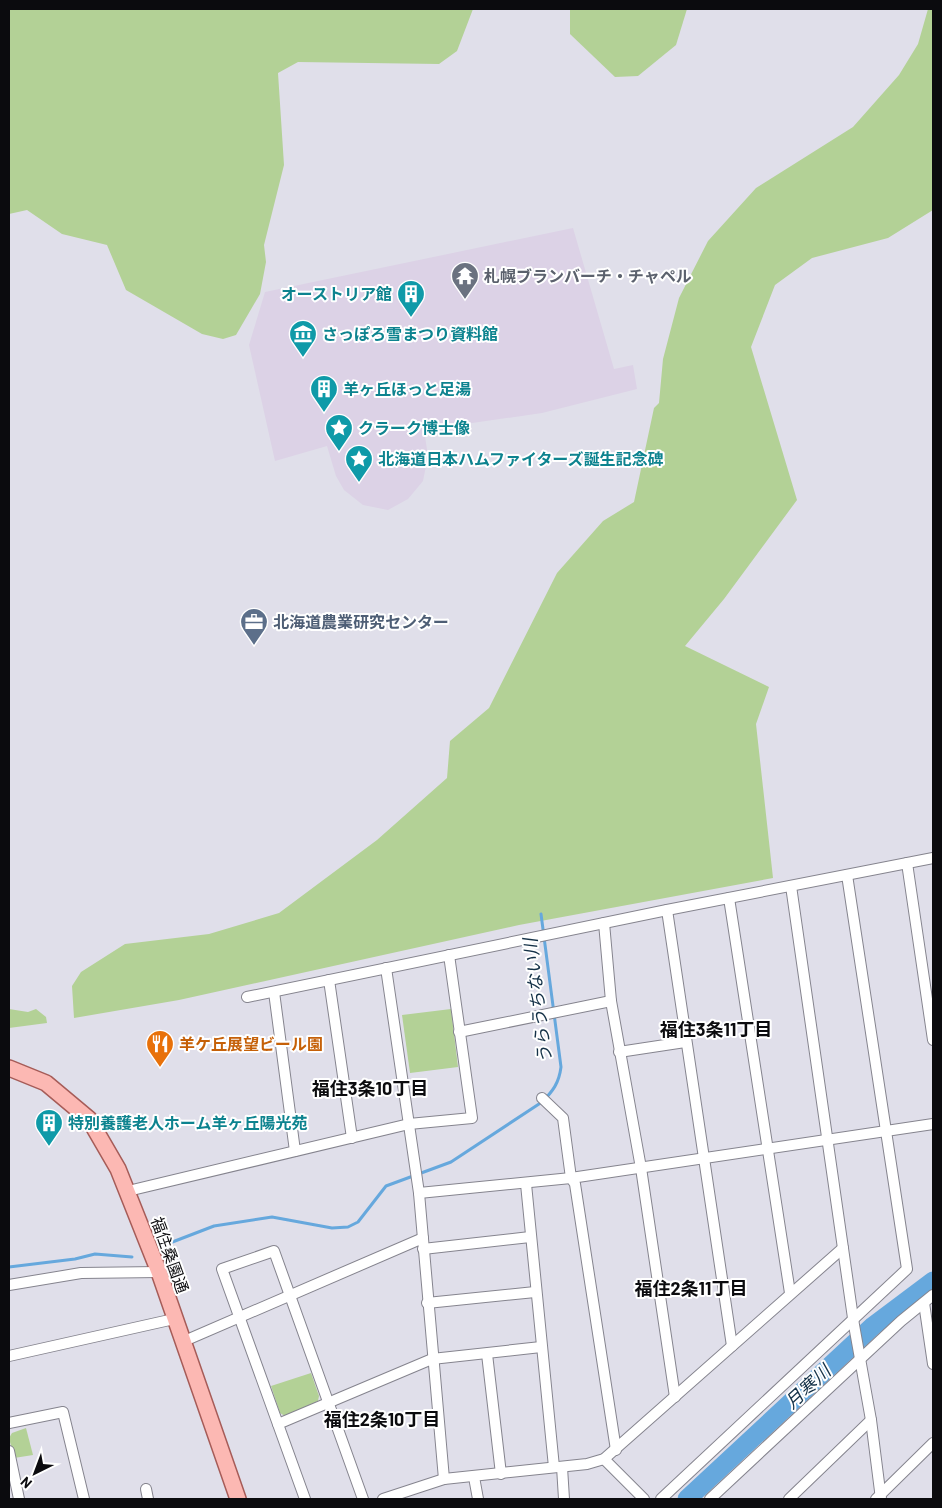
<svg xmlns="http://www.w3.org/2000/svg" width="942" height="1508" font-family="Barlow,'Noto Sans JP',sans-serif">
<style>
.commercial{fill:#dcd2e6}
.green{fill:#b3d196}
.lines{fill:none;stroke-linecap:round;stroke-linejoin:round}
.stream{stroke:#66a8dd;stroke-width:3}
.river{stroke:#66a8dd;stroke-width:19}
.street-casing{stroke:#85848e;stroke-width:12}
.primary-casing{stroke:#a65c58;stroke-width:18}
.street{stroke:#fff;stroke-width:10}
.primary{stroke:#fcb8b3;stroke-width:15}
.labels{text-anchor:middle;stroke-width:4;stroke-linejoin:round;paint-order:stroke}
.worship-label{font-size:16px;font-weight:bold;fill:#5b616d;stroke:#fff;text-anchor:start}
.culture-label{font-size:16px;font-weight:bold;fill:#0d838f;stroke:#fff;text-anchor:start}
.service-label{font-size:16px;font-weight:bold;fill:#4e5e75;stroke:#fff;text-anchor:start}
.food-label{font-size:16px;font-weight:bold;fill:#c56008;stroke:#fff;text-anchor:start}
.street-label{font-size:16px;fill:#0b0b0e;stroke:#fff}
.water-label{font-size:18px;font-style:italic;fill:#143147;stroke:#fff}
.neighbourhood-label{font-size:18px;font-weight:bold;fill:#0b0b0e;stroke:#fff}
</style>
<rect width="100%" height="100%" fill="#e0dfea"/>
<path class="commercial" d="M573,228l41,141 19,-4 4,24 -95,24 -118,17 4,26 -5,25 -15,18 -20,11 -25,-5 -19,-15 -8,-14 -9,-30 -52,15 -26,-116 16,-53z"/>
<g class="green">
<path d="M9,9h464l-16,42 -18,13 -141,-2 -20,11 6,92 -20,80 2,17 -6,32 -24,41 -13,4 -21,-5 -76,-44 -19,-45 -45,-11 -35,-24 -18,4z"/>
<path d="M570,9h117l-11,36 -38,31 -23,1 -45,-43z"/>
<path d="M928,9h5v201l-45,28 -76,20 -37,27 -24,62 46,153 -73,99 -39,47 84,41 -13,37 17,154 -254,47 -340,75 -105,18 -2,-32 9,-14 44,-28 84,-10 70,-21 98,-73 70,-62 3,-37 39,-33 68,-135 46,-52 31,-19 20,-94 5,-5 4,-44 16,-61 29,-57 48,-53 97,-61 46,-52 19,-31z"/>
<path d="M9,1009l19,3 8,-3 10,8 1,6 -38,5z"/>
<path d="M451,1009l7,58 -48,6 -8,-58z"/>
<path d="M311,1373l8,23 -1,5 -33,15 -5,-3 -9,-27z"/>
<path d="M26,1428l7,27 -19,3 -5,-20 3,-5z"/>
</g>
<g class="lines">
<g class="stream">
<path d="M162,1246l52,-20 58,-9 60,11 16,-1 10,-5 28,-36 65,-24 91,-60c11,-11 17,-19 19,-35l-20,-153"/>
<path d="M9,1267l66,-8 20,-5 37,3"/>
</g>
<path class="river" d="M687,1499l186,-173 60,-45"/>
<defs>
<g id="street">
<path d="M907,863l26,177"/>
<path d="M791,886l63,439 17,95 10,79"/>
<path d="M729,898l61,395"/>
<path d="M667,910l65,436"/>
<path d="M604,923l7,78 30,167 34,229"/>
<path d="M386,968l33,225 25,286"/>
<path d="M329,980l23,158"/>
<path d="M274,992l21,159"/>
<path d="M247,997l420,-87 266,-52"/>
<path d="M459,1032l152,-31"/>
<path d="M619,1052l66,-10"/>
<path d="M542,1098l21,20 8,60 4,6 41,266"/>
<path d="M526,1184l28,283"/>
<path d="M128,1191l281,-67 63,-6 -23,-163"/>
<path d="M419,1193l152,-15 362,-54"/>
<path d="M423,1249l107,-12"/>
<path d="M9,1285l72,-12 78,-1"/>
<path d="M427,1303l108,-11"/>
<path d="M924,1303l9,61"/>
<path d="M182,1342l241,-104"/>
<path d="M487,1354l14,120"/>
<path d="M9,1356l165,-37"/>
<path d="M9,1423l54,-11 21,87"/>
<path d="M278,1424l154,-65 109,-12"/>
<path d="M9,1451l10,48"/>
<path d="M604,1459l40,40"/>
<path d="M562,1467l2,32"/>
<path d="M474,1477l4,22"/>
<path d="M146,1489l2,10"/>
<path d="M305,1499l-83,-230 52,-18 89,248"/>
<path d="M383,1499l61,-20 143,-15 17,-5 239,-211"/>
<path d="M661,1499l246,-230 -60,-394"/>
<path d="M710,1499l191,-178 32,-26"/>
<path d="M789,1499l82,-79"/>
<path d="M876,1499l57,-56"/>
</g>
<path id="primary" d="M9,1068l37,15 43,36 29,50 41,103 79,227"/>
</defs>
<use href="#street" class="street-casing"/>
<use href="#primary" class="primary-casing"/>
<use href="#street" class="street"/>
<use href="#primary" class="primary"/>
</g>
<defs>
<symbol id="temple-pin" viewBox="-11 -11 22 30"><path d="M0 17L-7.5 6A9.5 9.5 0 1 1 7.5 6Z" fill="#6b7280" stroke="#fff"/><path d="M0-6L5-2H3V0L6.5 2.5H4V6H1.5V3h-3V6H-4V2.5H-6.5L-3 0V-2H-5Z" fill="#fff"/></symbol>
<symbol id="building-pin" viewBox="-11 -11 22 30"><path d="M0 17L-7.5 6A9.5 9.5 0 1 1 7.5 6Z" fill="#0f9aa8" stroke="#fff"/><path d="M-4-6H4V6H1V3H-1V6H-4ZM-2.5-4.3h1.7v1.8h-1.7ZM.8-4.3h1.7v1.8H.8ZM-2.5-1h1.7V.8h-1.7ZM.8-1h1.7V.8H.8Z" fill="#fff"/></symbol>
<symbol id="museum-pin" viewBox="-11 -11 22 30"><path d="M0 17L-7.5 6A9.5 9.5 0 1 1 7.5 6Z" fill="#0f9aa8" stroke="#fff"/><path d="M0-6L6-3V-2H-6V-3ZM-5-1h2V3h-2ZM-1-1h2V3h-2ZM3-1h2V3H3ZM-6 4H6V6H-6Z" fill="#fff"/></symbol>
<symbol id="sight-pin" viewBox="-11 -11 22 30"><path d="M0 17L-7.5 6A9.5 9.5 0 1 1 7.5 6Z" fill="#0f9aa8" stroke="#fff"/><path d="M0-6L1.8-2.2L6-1.7L2.9 1.2L3.7 5.4L0 3.3L-3.7 5.4L-2.9 1.2L-6-1.7L-1.8-2.2Z" fill="#fff"/></symbol>
<symbol id="office-pin" viewBox="-11 -11 22 30"><path d="M0 17L-7.5 6A9.5 9.5 0 1 1 7.5 6Z" fill="#5c6f8a" stroke="#fff"/><path d="M-6-3h4V-5.5h4V-3h4V5H-6ZM-1-4.5V-3h2v-1.5ZM-6 0V1H6V0Z" fill="#fff"/></symbol>
<symbol id="restaurant-pin" viewBox="-11 -11 22 30"><path d="M0 17L-7.5 6A9.5 9.5 0 1 1 7.5 6Z" fill="#e8710a" stroke="#fff"/><path d="M-5-6h1v4h1v-4h1v4h1v-4h1v5L-1.5 .5V6h-2V.5L-5-1ZM5-6V6H3V1.5H1.5Q1.5-4 5-6Z" fill="#fff"/></symbol>
</defs>
<g fill-rule="evenodd">
<use href="#temple-pin" x="449" y="260" width="32" height="43"/>
<use href="#building-pin" x="395" y="278" width="32" height="43"/>
<use href="#museum-pin" x="287" y="318" width="32" height="43"/>
<use href="#building-pin" x="308" y="373" width="32" height="43"/>
<use href="#sight-pin" x="323" y="412" width="32" height="43"/>
<use href="#sight-pin" x="343" y="443" width="32" height="43"/>
<use href="#office-pin" x="238" y="606" width="32" height="43"/>
<use href="#restaurant-pin" x="144" y="1028" width="32" height="43"/>
<use href="#building-pin" x="33" y="1107" width="32" height="43"/>
</g>
<g class="labels">
<g class="worship-label">
<text x="484" y="282">札幌ブランバーチ・チャペル</text>
</g>
<g class="culture-label">
<text x="392" y="300" text-anchor="end">オーストリア館</text>
<text x="322" y="340">さっぽろ雪まつり資料館</text>
<text x="343" y="395">羊ヶ丘ほっと足湯</text>
<text x="358" y="434">クラーク博士像</text>
<text x="378" y="465">北海道日本ハムファイターズ誕生記念碑</text>
<text x="68" y="1129">特別養護老人ホーム羊ヶ丘陽光苑</text>
</g>
<g class="service-label">
<text x="273" y="628">北海道農業研究センター</text>
</g>
<g class="food-label">
<text x="179" y="1050">羊ケ丘展望ビール園</text>
</g>
<g class="street-label">
<text transform="translate(170 1255) rotate(70)" y="6">福住桑園通</text>
</g>
<g class="water-label">
<text transform="translate(538 1001) rotate(-97)" y="6">うらうちない川</text>
<text transform="translate(808 1387) rotate(-43)" y="6">月寒川</text>
</g>
<g class="neighbourhood-label">
<text x="716" y="1036">福住3条11丁目</text>
<text x="370" y="1095">福住3条10丁目</text>
<text x="691" y="1295">福住2条11丁目</text>
<text x="382" y="1426">福住2条10丁目</text>
</g>
</g>
<rect width="942" height="1508" fill="none" stroke="#0b0b0e" stroke-width="20"/>
<g transform="translate(35 1473) rotate(222)" stroke="#ffffff" stroke-width="4" paint-order="stroke">
<path d="M0-4L9 19L0 12L-9 19Z" fill="#0b0b0e"/>
<text y="-8" font-size="14" font-weight="bold" text-anchor="middle" fill="#0b0b0e">N</text>
</g>
</svg>
